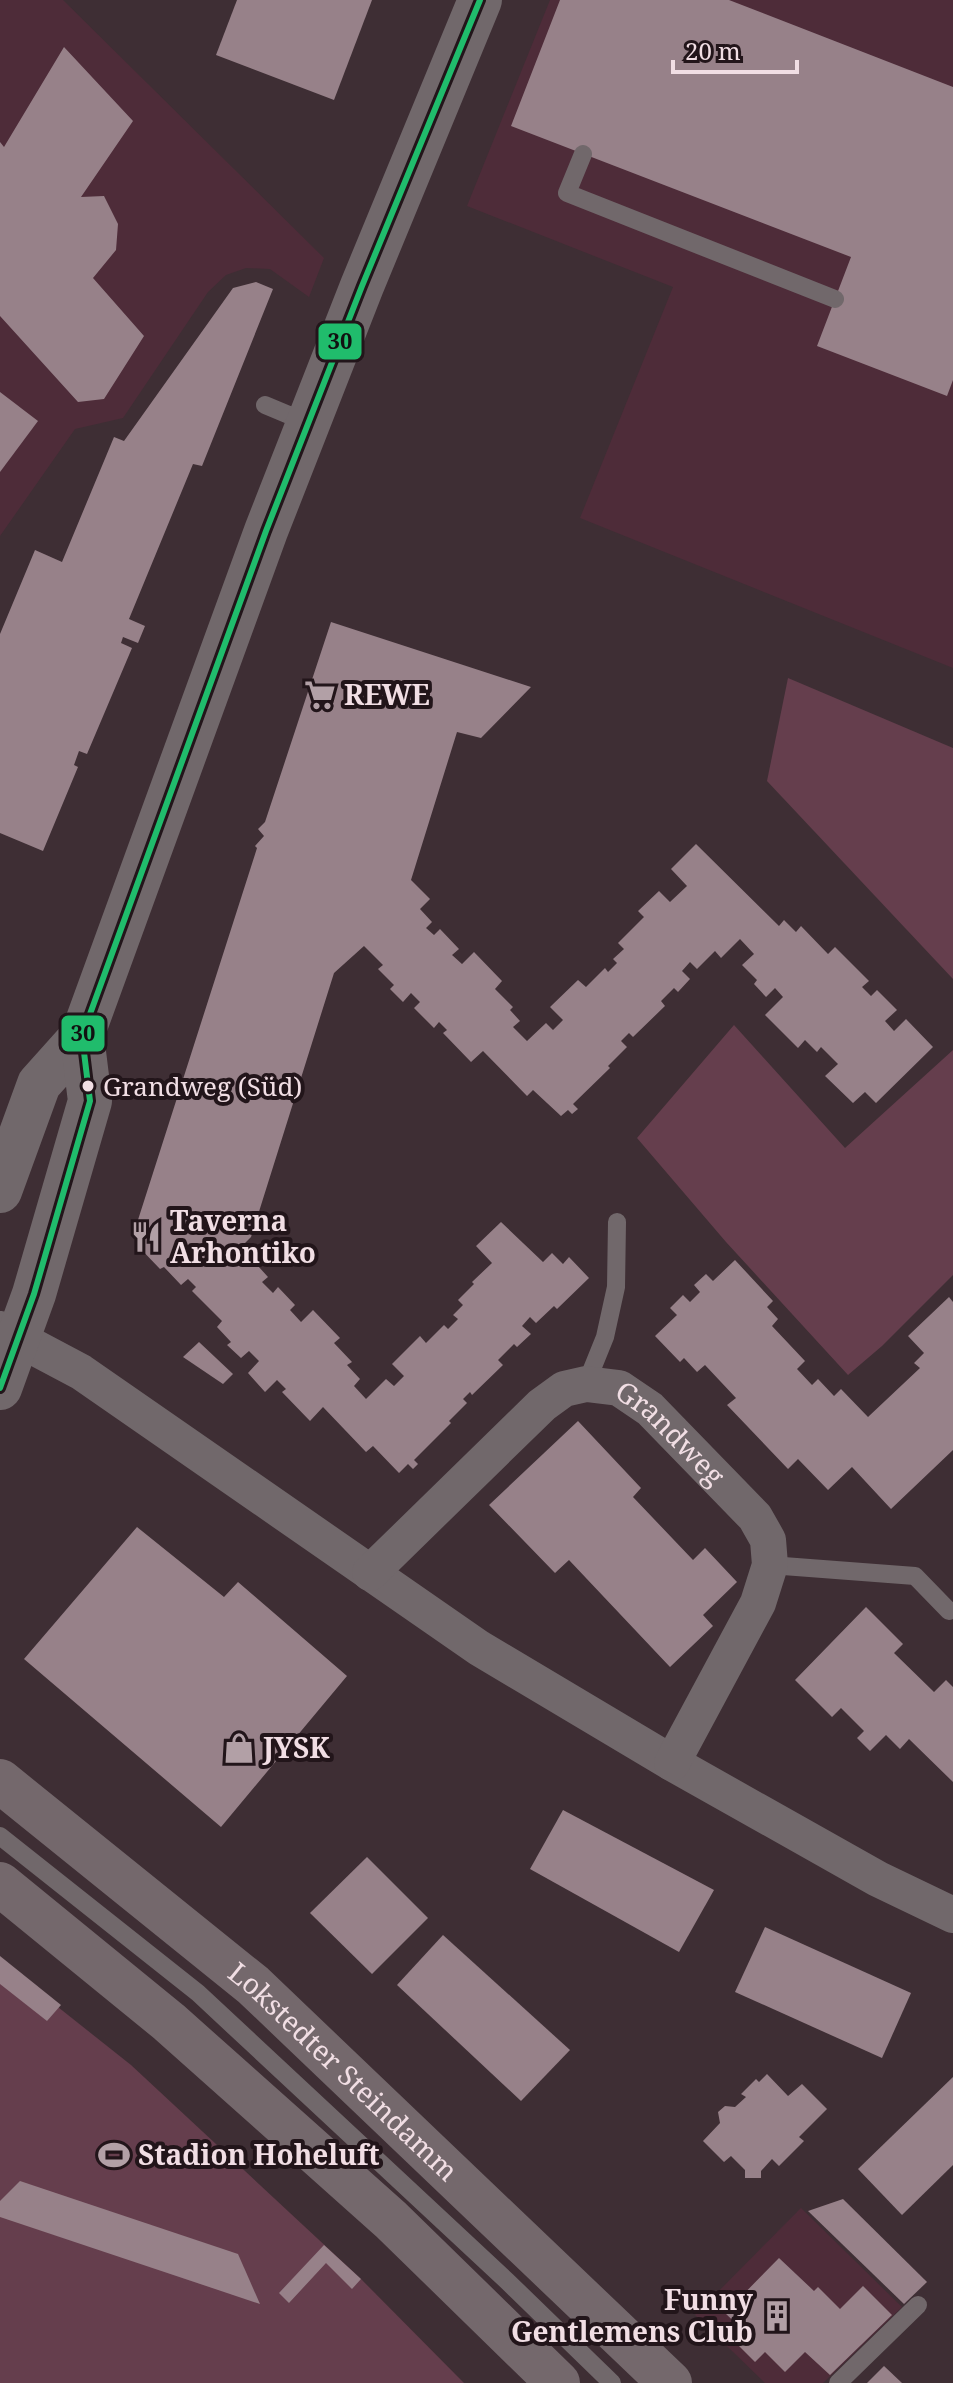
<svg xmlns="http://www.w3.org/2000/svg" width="953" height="2383" font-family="'Noto Serif',serif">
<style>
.built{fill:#4e2c39}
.green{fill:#653e4d}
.building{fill:#978189}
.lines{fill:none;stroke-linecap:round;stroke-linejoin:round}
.service{stroke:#71686b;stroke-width:18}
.minor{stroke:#71686b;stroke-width:36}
.tertiary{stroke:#71686b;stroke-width:44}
.primary{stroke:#74686c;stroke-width:44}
.bus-1-casing{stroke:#22151a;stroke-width:12}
.bus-1{stroke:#20bc6c;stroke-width:6}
.bus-dot{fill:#f1dee4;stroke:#22151a;stroke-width:3}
.labels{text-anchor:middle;stroke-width:8;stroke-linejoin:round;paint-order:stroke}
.bus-label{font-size:26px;fill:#f1dee4;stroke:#22151a;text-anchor:start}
.poi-label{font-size:28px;font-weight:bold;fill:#f1dee4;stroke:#22151a;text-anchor:start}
.street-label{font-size:28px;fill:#f1dee4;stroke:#22151a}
.line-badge{stroke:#22151a;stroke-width:3}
.pale-badge-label{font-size:22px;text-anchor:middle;font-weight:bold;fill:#111}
</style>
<rect width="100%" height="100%" fill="#3e2e34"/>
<g class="built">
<path d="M0,0h63l261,258 -15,39 -39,-28 -24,-1 -20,7 -18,17 -85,126 -48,11 -75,107z"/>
<path d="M550,0h403v668l-373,-150 93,-231 -206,-81z"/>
<path d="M801,2208l101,99 -79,76h-58l-70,-68z"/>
</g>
<g class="green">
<path d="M788,678l165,70v231l-186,-198z"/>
<path d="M734,1025l111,123 108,-98v225l-71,71 -34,29 -122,-133 -89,-104z"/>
<path d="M0,1961l131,104 230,214 103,104h-464z"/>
</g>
<g class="building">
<path d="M237,0h135l-38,100 -118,-45z"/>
<path d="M560,0h169l224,87v293l-6,16 -130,-50 34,-89 -340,-131z"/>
<path d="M64,47l69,74 -52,76 23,-1 14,28 -2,26 -23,28 51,58 -40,63 -26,3 -78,-86v-174l4,5z"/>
<path d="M256,282l17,7 -71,177 -9,-2 -64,155 16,7 -7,17 -15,-6 -2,6 11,5 -45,106 -8,-3 -5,14 4,2 -35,84 -43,-18v-199l35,-84 27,12 52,-125 10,4 109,-153z"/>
<path d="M0,392l38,29 -38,51z"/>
<path d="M331,622l200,65 -50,51 -24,-6 -46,148 19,19 -10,10 12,13 -6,6 8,7 6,-6 19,20 -7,6 10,9 12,-12 28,29 -7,8 18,18 -3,3 10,11 -7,6 14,14 19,-18 7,7 10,-10 -13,-13 28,-27 8,7 19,-19 3,4 9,-9 -4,-4 11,-10 -6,-6 26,-26 -6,-6 21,-20 11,11 17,-16 -16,-17 25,-25 83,82 5,-6 12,12 5,-6 27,28 7,-7 34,34 -7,6 9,9 6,-6 20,20 -12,11 9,10 12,-12 27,28 -57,56 -11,-11 -12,11 -28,-27 13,-12 -17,-17 -4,5 -12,-12 -7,8 -33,-33 18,-18 -8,-9 -9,9 -12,-13 3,-4 -15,-15 12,-11 -14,-15 -19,19 -6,-7 -18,18 -7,-7 -8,9 8,8 -12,13 -4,-4 -13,13 4,5 -32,31 -4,-4 -8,8 6,6 -19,19 2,2 -37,36 5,5 -6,5 -4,-4 -7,6 -28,-26 -6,6 -44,-45 -12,11 -28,-29 4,-3 -8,-8 -5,6 -20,-20 6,-6 -9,-9 -8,9 -13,-13 4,-4 -16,-16 5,-4 -19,-19 -30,27 -83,264 -7,7 18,18 -4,4 10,11 -6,5 11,11 5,-6 17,18 -5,5 11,12 12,-12 27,28 -6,5 18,19 -5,3 13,14 -6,7 12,13 20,-20 8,7 10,-10 -12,-12 28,-28 6,7 18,-18 4,4 10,-10 -5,-4 10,-10 -5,-5 16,-16 -2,-2 20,-19 -16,-17 25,-24 42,40 9,-9 11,11 6,-7 20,21 -32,31 -3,-3 -18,17 -6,-6 -8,9 9,8 -14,13 -3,-3 -16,16 5,5 -31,30 -2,-3 -7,7 4,4 -18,18 2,2 -37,37 4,4 -5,5 -5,-5 -9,9 -26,-27 -7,6 -43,-45 -13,14 -28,-29 4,-3 -9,-9 -12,12 -17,-19 11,-12 -10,-10 -8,7 -14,-13 4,-3 -14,-15 5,-6 -30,-30 4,-4 -8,-8 -7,6 -17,-18 -4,2 -24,-25 10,-10 -6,-7 2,-2 -5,-2 120,-375 -2,-2 9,-10 -6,-7 7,-7z"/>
<path d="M735,1260l38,41 -6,6 11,12 -6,7 33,35 -8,8 15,16 6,-6 16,17 7,-7 27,28 52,-49 -6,-5 10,-10 -16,-17 41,-39 4,5v148l-62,59 -39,-42 -24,23 -30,-31 -10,10 -61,-64 9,-7 -31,-33 -8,7 -13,-14 -4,4 -25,-26 22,-21 -7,-7 13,-13 7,7 10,-10 -6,-7 12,-11 7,7z"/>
<path d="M199,1342l34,32 -10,10 -40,-27z"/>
<path d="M578,1421l63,67 -8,9 60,63 12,-12 32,34 -34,33 10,11 -43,41 -101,-107 -14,13 -66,-68z"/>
<path d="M137,1527l87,70 14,-15 109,94 -126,151 -197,-168z"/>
<path d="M866,1607l37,37 -9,9 40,39 12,-12 7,7v95l-44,-43 -9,10 -14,-14 -16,16 -13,-13 7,-7 -23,-23 -9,9 -37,-37z"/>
<path d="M563,1810l151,80 -35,62 -149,-83z"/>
<path d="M367,1857l61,61 -56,56 -62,-61z"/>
<path d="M765,1927l146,66 -29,65 -147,-66z"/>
<path d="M443,1935l127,115 -49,51 -124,-116z"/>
<path d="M0,1956l61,49 -14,16 -47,-37z"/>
<path d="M767,2074l21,22 14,-12 25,25 -28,28 5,4 -25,25 -7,-7 -11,12v7h-16v-8l-14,-14 -7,6 -21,-21 17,-18 -2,-11 7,-6 10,1 11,-10 -5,-3 15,-15 3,3z"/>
<path d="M953,2077v88l-51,50 -44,-46z"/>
<path d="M20,2181l218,73 22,50 -260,-87v-16z"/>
<path d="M843,2199l84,83 -23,22 -96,-93z"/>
<path d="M324,2245l37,34 -9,10 -26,-26 -37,40 -10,-10z"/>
<path d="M779,2258l35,33 4,-4 22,22 23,-23 29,29 -62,60 -25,-23 -20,20 -20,-20 -10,10 -19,-19 10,-10 -21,-20z"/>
<path d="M884,2366l18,17h-35z"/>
</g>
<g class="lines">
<g class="service">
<path d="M583,154l-16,39 268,106"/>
<path d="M265,405l43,18"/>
<path d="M586,1384l19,-47 11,-50 1,-65"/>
<path d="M770,1565l145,11 34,35"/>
<path d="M0,1836l198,157 309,288 105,102"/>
<path d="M838,2383l80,-78"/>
</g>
<g class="minor">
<path d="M0,1329l81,43 398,276 193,115 206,116 75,36"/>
<path id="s1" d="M370,1573l172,-168 22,-16 22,-5 33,4 31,21 105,108 13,23 2,25 -12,38 -86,160"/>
</g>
<g class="tertiary">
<path d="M0,1191l39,-107 43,-48 184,-505 96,-245 118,-286"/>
<path d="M0,1388l34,-94 56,-193 -8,-65"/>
</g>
<g class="primary">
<path id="s2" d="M0,1781l253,204 417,398"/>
<path d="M0,1884l169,138 222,198 167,163"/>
</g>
<defs>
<path id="bus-1" d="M0,1388l34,-94 56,-193 -8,-65 184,-505 96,-245 118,-286"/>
</defs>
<use href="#bus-1" class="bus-1-casing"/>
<use href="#bus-1" class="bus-1"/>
</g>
<defs>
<symbol id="supermarket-bare" viewBox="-9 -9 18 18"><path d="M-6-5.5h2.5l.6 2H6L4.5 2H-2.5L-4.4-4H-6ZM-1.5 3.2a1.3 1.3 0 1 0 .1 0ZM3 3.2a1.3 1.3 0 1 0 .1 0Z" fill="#b2a0a6" stroke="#22151a" stroke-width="2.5" paint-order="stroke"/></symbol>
<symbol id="restaurant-bare" viewBox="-9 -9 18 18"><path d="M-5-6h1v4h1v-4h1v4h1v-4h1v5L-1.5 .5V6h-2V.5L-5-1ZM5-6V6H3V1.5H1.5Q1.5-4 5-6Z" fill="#b2a0a6" stroke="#22151a" stroke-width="2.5" paint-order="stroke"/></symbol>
<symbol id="shop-bare" viewBox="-9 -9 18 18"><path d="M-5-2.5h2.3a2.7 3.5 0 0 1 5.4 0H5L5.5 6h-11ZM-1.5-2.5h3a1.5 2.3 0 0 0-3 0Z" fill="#b2a0a6" stroke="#22151a" stroke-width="2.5" paint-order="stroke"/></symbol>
<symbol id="stadium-bare" viewBox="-9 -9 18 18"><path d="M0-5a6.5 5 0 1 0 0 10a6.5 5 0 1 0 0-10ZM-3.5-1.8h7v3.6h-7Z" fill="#b2a0a6" stroke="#22151a" stroke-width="2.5" paint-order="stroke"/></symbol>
<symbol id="building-bare" viewBox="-9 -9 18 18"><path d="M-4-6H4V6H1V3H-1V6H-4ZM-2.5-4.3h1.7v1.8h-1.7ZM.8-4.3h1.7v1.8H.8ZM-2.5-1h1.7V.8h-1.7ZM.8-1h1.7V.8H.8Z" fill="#b2a0a6" stroke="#22151a" stroke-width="2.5" paint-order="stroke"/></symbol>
</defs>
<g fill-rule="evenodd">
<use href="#supermarket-bare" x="298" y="673" width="44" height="44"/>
<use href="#restaurant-bare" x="124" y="1215" width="44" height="44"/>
<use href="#shop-bare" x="217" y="1726" width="44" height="44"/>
<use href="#stadium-bare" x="92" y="2133" width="44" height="44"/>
<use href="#building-bare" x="755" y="2294" width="44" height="44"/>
</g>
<circle class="bus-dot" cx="88" cy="1086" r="7"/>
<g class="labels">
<g class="bus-label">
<text x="103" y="1096">Grandweg (Süd)</text>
</g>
<g class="poi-label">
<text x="344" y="705">REWE</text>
<text x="170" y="1231">Taverna<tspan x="170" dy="32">Arhontiko</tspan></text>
<text x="263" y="1758">JYSK</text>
<text x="138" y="2165">Stadion Hoheluft</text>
<text x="753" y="2310" text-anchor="end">Funny<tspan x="753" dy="32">Gentlemens Club</tspan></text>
</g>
<g class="street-label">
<text dy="10" stroke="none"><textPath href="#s1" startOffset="392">Grandweg</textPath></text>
<text dy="10" stroke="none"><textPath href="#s2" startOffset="450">Lokstedter Steindamm</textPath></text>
</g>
</g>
<g class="line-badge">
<rect x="317" y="322" width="46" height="39" rx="8" fill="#20bc6c"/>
<rect x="60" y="1014" width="46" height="39" rx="8" fill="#20bc6c"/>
</g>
<g class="pale-badge-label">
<text x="340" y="349">30</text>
<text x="83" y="1041">30</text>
</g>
<path d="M673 60v12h124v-12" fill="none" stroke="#f1dee4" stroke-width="4"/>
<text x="685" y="60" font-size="24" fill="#f1dee4" stroke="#22151a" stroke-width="6" paint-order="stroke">20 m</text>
</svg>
